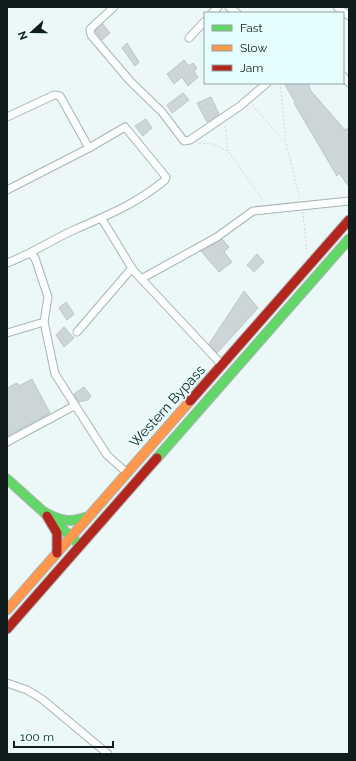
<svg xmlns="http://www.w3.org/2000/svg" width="356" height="761" font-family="Raleway,sans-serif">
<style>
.building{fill:#ccd6d8;stroke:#bcc6c8}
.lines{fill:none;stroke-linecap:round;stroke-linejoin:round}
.street-casing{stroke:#a9b4b4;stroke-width:9}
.fast-casing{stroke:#a9b4b4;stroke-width:11}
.slow-casing{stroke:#a9b4b4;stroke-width:11}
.jam-casing{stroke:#a9b4b4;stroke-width:11}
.path{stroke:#d2d7d7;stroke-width:1;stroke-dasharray:2 2;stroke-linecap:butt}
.street{stroke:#fcfefe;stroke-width:7}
.fast{stroke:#63d668;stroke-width:9}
.slow{stroke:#ff974d;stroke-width:9}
.jam{stroke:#b3261e;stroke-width:9}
.labels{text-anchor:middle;stroke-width:3.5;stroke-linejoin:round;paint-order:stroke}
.street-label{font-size:14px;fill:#111c1c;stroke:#e6fdfe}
</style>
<rect width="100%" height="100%" fill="#ecf8f8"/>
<g class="building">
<path d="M103,24l7,9 -8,7 -7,-9z"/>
<path d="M127,43l12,19 -4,4 -13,-18z"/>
<path d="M184,60l5,6 4,-3 4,5 -3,3 4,6 -10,9 -6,-9 -8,7 -7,-10z"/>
<path d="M284,83h24l3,8 34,39 4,-3v60l-10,-14 -2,3 -43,-73 1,-1z"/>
<path d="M183,93l6,7 -17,13 -5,-8z"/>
<path d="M211,97l8,17 -12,8 -10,-19z"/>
<path d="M146,119l6,9 -9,8 -8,-10z"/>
<path d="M222,239l7,8 -5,5 8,10 -13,10 -18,-21z"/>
<path d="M257,254l7,8 -10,10 -7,-7z"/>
<path d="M244,291l14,17 -41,45 -8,-9z"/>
<path d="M66,302l8,12 -7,6 -8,-12z"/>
<path d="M64,327l10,11 -10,9 -8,-12z"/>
<path d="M32,379l18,34 -43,23v-48l10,-5 2,3z"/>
<path d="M84,387l7,9 -3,4 -9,2 -5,-8z"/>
</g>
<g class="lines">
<defs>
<g id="street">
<path d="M114,7l-24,22 1,6 39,46 32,31 22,29 6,-1 50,-34 27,-23"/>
<path d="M229,7l8,6"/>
<path d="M337,7l12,9"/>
<path d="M212,13l6,-6"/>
<path d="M189,38l16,-17"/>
<path d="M343,76l6,7"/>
<path d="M7,117l47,-22 6,1 29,52"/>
<path d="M7,190l82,-42 36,-21 41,50 -1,3c-29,24 -55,34 -89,49 -23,10 -44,25 -69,34"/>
<path d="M102,219l31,51 89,95"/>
<path d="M31,254l4,4 13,39 -4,25 11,52 52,81 19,17"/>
<path d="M141,279l76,-42 36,-26 96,-10"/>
<path d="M77,332l55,-64"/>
<path d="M7,333l37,-11"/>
<path d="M7,442l67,-36"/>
<path d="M7,683l20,7 15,9 66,55"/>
</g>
<g id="fast">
<path d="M157,458l192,-219"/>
<path d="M7,479l71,64"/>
<path d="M44,512c16,9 26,11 43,5"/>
</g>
<path id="slow" d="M7,610l183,-209"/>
<g id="jam">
<path d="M190,401l159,-181"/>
<path d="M47,516l10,17v20"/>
<path d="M7,629l150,-171"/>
</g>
</defs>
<use href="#street" class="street-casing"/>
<use href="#fast" class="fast-casing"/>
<use href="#slow" class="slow-casing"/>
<use href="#jam" class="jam-casing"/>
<g class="path">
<path d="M280,83l6,59"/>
<path d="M252,105l34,38 14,56"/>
<path d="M225,126l3,25"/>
<path d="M199,143l14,1 15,7 36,51"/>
<path d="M303,212l4,41"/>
</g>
<use href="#street" class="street"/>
<use href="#fast" class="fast"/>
<use href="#slow" class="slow"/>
<use href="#jam" class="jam"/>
</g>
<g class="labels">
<g class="street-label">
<text transform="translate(167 406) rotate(-48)" y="5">Western Bypass</text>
</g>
</g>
<rect width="356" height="761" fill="none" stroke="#111c1c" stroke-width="16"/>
<rect x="204" y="12" width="140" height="72" fill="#e6fdfe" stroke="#91a3a4"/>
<rect x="212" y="25" width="20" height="6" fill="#63d668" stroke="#91a3a4"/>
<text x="240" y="32" font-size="12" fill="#111c1c">Fast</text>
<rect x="212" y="45" width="20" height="6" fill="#ff974d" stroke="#91a3a4"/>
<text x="240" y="52" font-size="12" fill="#111c1c">Slow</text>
<rect x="212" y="65" width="20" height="6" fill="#b3261e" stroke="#91a3a4"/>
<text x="240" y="72" font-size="12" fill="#111c1c">Jam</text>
<g transform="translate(32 32) rotate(249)" stroke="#e6fdfe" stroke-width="3" paint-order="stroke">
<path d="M0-3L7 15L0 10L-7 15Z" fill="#111c1c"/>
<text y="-6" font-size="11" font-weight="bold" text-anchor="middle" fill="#111c1c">N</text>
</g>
<path d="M14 741v6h99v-6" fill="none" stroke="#111c1c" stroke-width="2"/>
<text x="20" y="741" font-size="12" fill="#111c1c" stroke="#e6fdfe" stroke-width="3" paint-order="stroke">100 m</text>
</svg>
